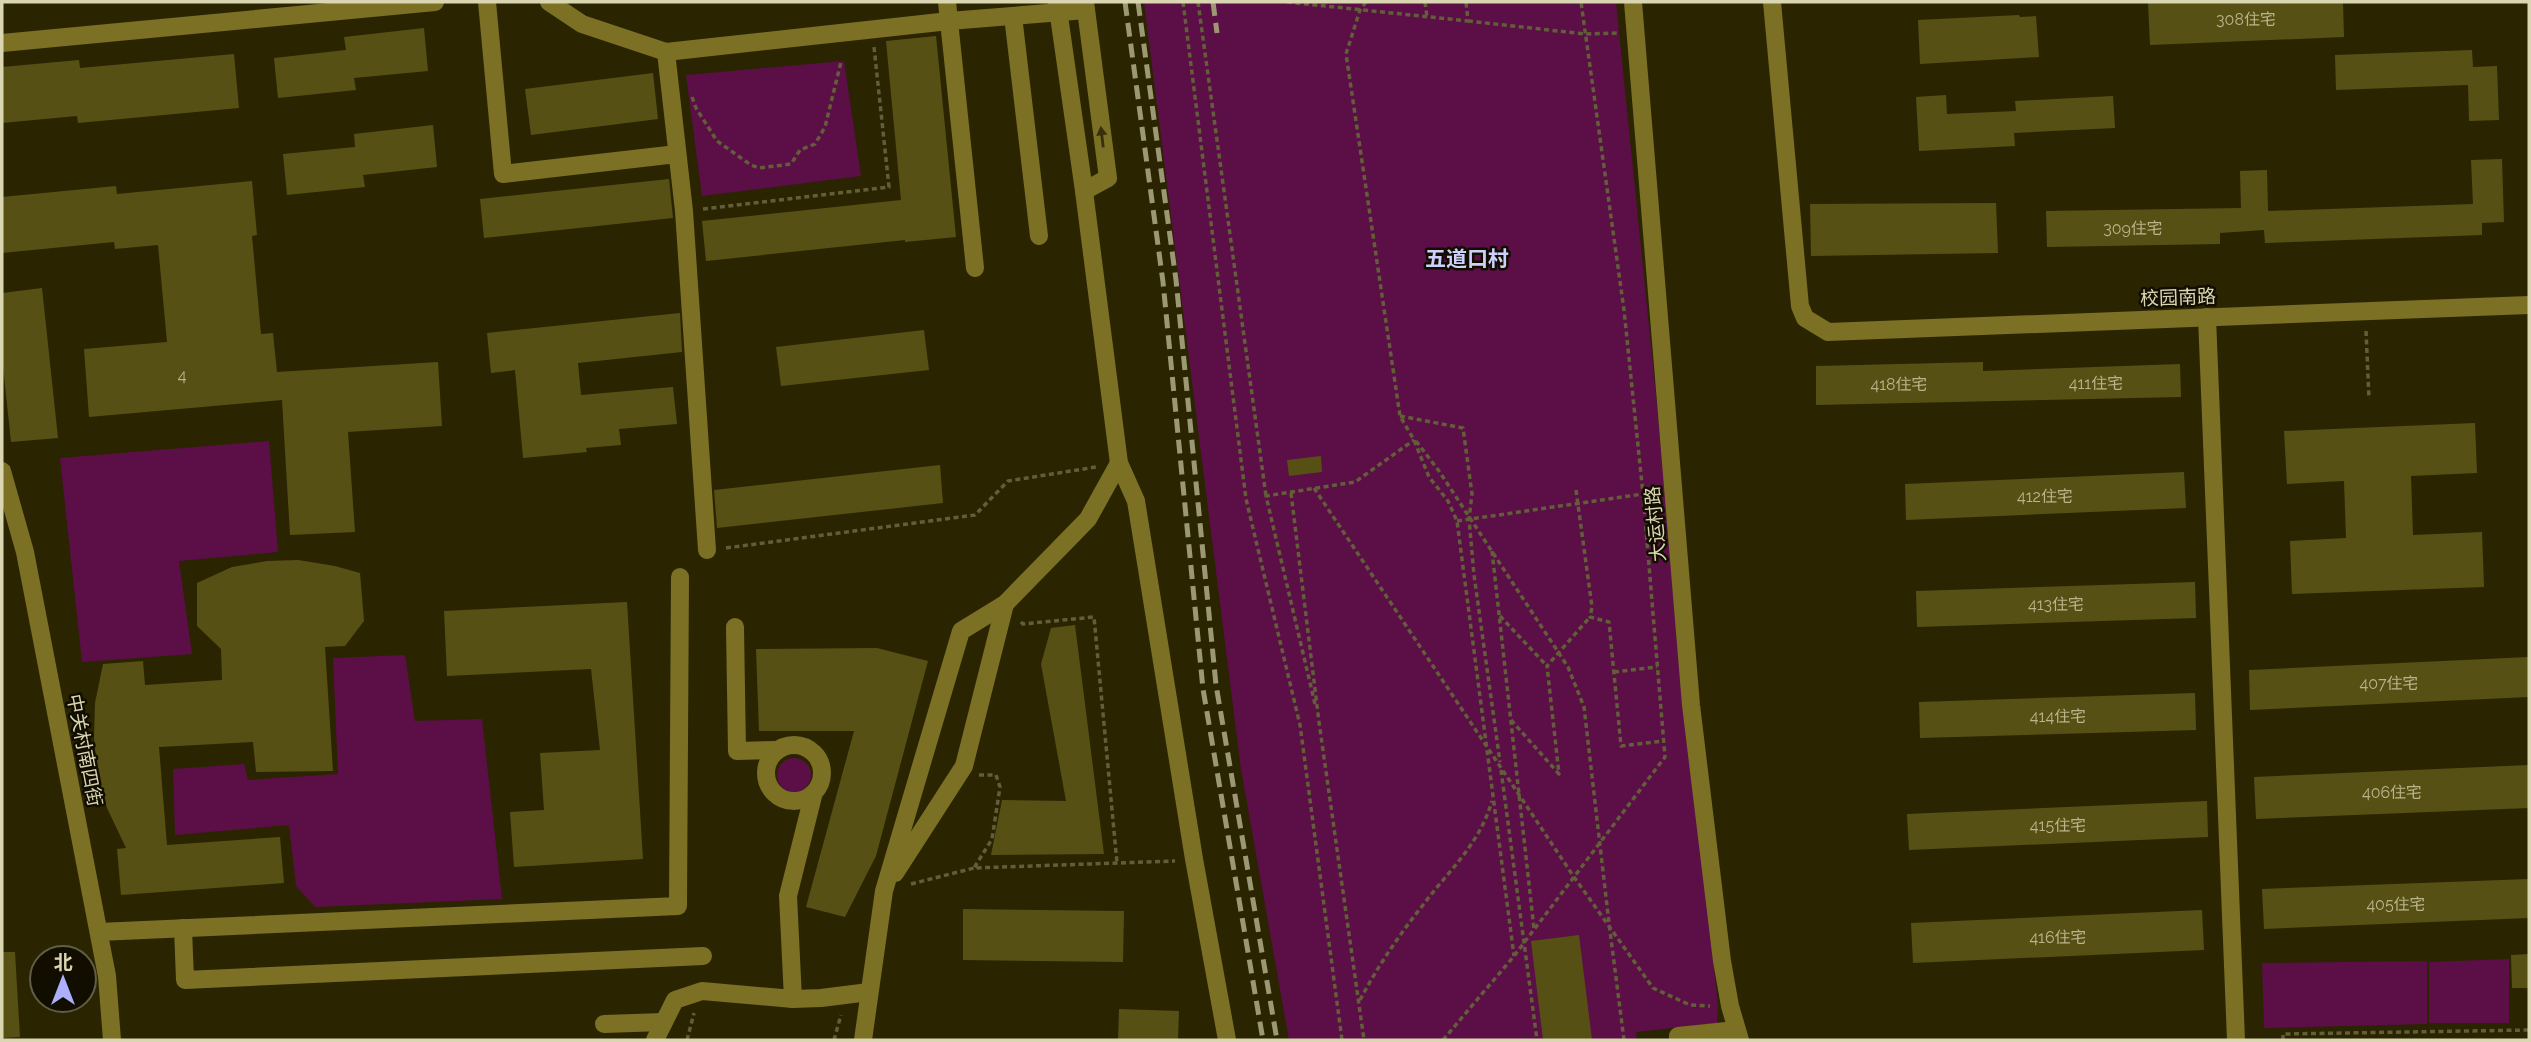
<svg xmlns="http://www.w3.org/2000/svg" width="2531" height="1042" font-family="Raleway,'Noto Sans SC',sans-serif">
<style>
.green{fill:#5c0e47}
.building{fill:#575015}
.lines{fill:none;stroke-linecap:round;stroke-linejoin:round}
.path{stroke:#625e39;stroke-width:3.5;stroke-dasharray:5 3.5;stroke-linecap:butt}
.minor{stroke:#7b7023;stroke-width:18}
.rail{stroke:#9c9874;stroke-width:5;stroke-dasharray:14 7;stroke-linecap:butt}
.oneway{fill:#36300c}
.labels{text-anchor:middle;stroke-width:5;stroke-linejoin:round;paint-order:stroke}
.number-label{font-size:16px;fill:#b9b48b}
.street-label{font-size:19px;fill:#dad6b2;stroke:#110e00}
.neighbourhood-label{font-size:21px;font-weight:bold;fill:#ccd0fb;stroke:#110e00}
</style>
<rect width="100%" height="100%" fill="#2a2500"/>
<g class="green">
<path d="M1144,2h472l102,1004 -1,17 -81,9 1,8h-348l-48,-271z"/>
<path d="M844,61l17,115 -159,20 -16,-121z"/>
<path d="M269,441l9,111 -99,9 13,93 -110,8 -22,-204z"/>
<path d="M405,655l10,66 67,-2 20,180 -187,8 -19,-21 -7,-61 -114,10 -2,-66 71,-5 4,16 90,-6 -5,-116z"/>
<circle cx="794" cy="775" r="17"/>
<path d="M2509,959v64h-80v-61z"/>
<path d="M2427,961v63l-163,4 -2,-65z"/>
</g>
<g class="building">
<path d="M2148,2h195l1,35 -194,8z"/>
<path d="M2019,15l1,2 16,-1 3,41 -119,7 -2,-44z"/>
<path d="M424,28l4,43 -74,7 2,12 -78,8 -4,-40 72,-8 -2,-13z"/>
<path d="M936,36l20,201 -51,5v-2l-199,21 -4,-40 199,-21 -15,-159z"/>
<path d="M2472,50l1,17 24,-1 2,54 -30,1 -1,-36 -132,5 -1,-35z"/>
<path d="M234,54l5,54 -161,15 -1,-7 -75,7v-56l77,-7 1,8z"/>
<path d="M653,73l5,46 -127,16 -6,-46z"/>
<path d="M1946,95l1,19 69,-3 -1,-10 98,-5 2,32 -101,5 1,13 -96,5 -3,-54z"/>
<path d="M433,125l4,42 -74,8 2,12 -78,8 -4,-41 72,-7 -1,-13z"/>
<path d="M2502,159l2,63 -22,1v12l-217,8 -1,-13 -44,3v11l-173,3 -1,-36 195,-3 -1,-37 27,-1 1,41 205,-7 -2,-44z"/>
<path d="M669,179l4,39 -189,20 -4,-39z"/>
<path d="M252,181l5,54 -5,1 9,98 12,-1 4,39 161,-10 4,64 -94,6 7,100 -65,3 -8,-135 -193,17 -5,-68 83,-7 -9,-97 -43,4 -1,-7 -112,11v-56l114,-11 1,8z"/>
<path d="M1996,203l2,50 -187,3 -1,-52z"/>
<path d="M42,288l16,150 -47,4 -9,-85v-64z"/>
<path d="M680,313l2,39 -104,11 3,32 92,-8 4,37 -58,5 2,16 -35,3 1,4 -64,6 -8,-88 -24,3 -4,-40z"/>
<path d="M924,330l5,40 -148,16 -5,-39z"/>
<path d="M1983,362v9l197,-7 1,33 -365,8v-39z"/>
<path d="M2475,423l2,50 -66,3 2,59 69,-3 2,55 -192,7 -2,-53 56,-3 -2,-57 -57,3 -3,-53z"/>
<path d="M1321,456l1,16 -33,4 -2,-16z"/>
<path d="M940,465l3,38 -226,25 -3,-38z"/>
<path d="M2184,472l2,36 -280,12 -1,-36z"/>
<path d="M298,560l37,6 25,7 4,48 -19,25 -20,1 8,124 -77,1 -3,-30 -94,5 8,98 113,-8 4,46 -163,12 -4,-46 9,-1 -19,-40 -10,-36 -3,-34 1,-35 8,-39 40,-3 2,24 77,-5 -1,-31 -24,-23v-43l35,-16 35,-6z"/>
<path d="M2195,582l1,36 -279,9 -1,-36z"/>
<path d="M627,602l16,257 -129,8 -4,-55 34,-2 -4,-57 60,-3 -9,-81 -144,7 -3,-65z"/>
<path d="M1075,625l29,229 -113,1 11,-55 64,1 -25,-137 10,-36z"/>
<path d="M877,648l51,13 -52,195 -31,61 -39,-10 48,-176h-95l-3,-82z"/>
<path d="M2529,657v40l-279,13 -1,-40z"/>
<path d="M2195,693l1,37 -276,8 -1,-36z"/>
<path d="M2529,765v43l-273,11 -2,-42z"/>
<path d="M2207,801l1,36 -299,13 -2,-36z"/>
<path d="M2529,879v39l-265,11 -2,-40z"/>
<path d="M963,909l161,2 -1,51 -160,-2z"/>
<path d="M2202,910l2,40 -291,13 -2,-40z"/>
<path d="M1579,935l13,105h-49l-12,-99z"/>
<path d="M2,952h13l5,85 -18,1z"/>
<path d="M2529,954v34h-17l-1,-33z"/>
<path d="M1119,1009l60,2 -1,29h-60z"/>
</g>
<g class="lines">
<g class="path">
<path d="M1183,2l63,497 54,226 42,315"/>
<path d="M1198,2l68,494"/>
<path d="M1287,2l181,19 -2,-19"/>
<path d="M1366,2l-6,8 -14,44 54,362 14,24 15,37 19,24 9,20 57,435"/>
<path d="M1425,2l2,15"/>
<path d="M1468,21l117,13 34,-1"/>
<path d="M692,97l4,11 21,33 34,24 8,3 32,-4 9,-14 15,-6 10,-17 16,-65"/>
<path d="M703,209l186,-22 -15,-140"/>
<path d="M2366,331l3,68"/>
<path d="M1400,416l63,12 9,66 -3,25 5,56 26,187"/>
<path d="M1416,441l23,30 129,196 16,40 25,216 15,117"/>
<path d="M1314,488l260,389 79,111 37,17 20,1"/>
<path d="M1576,490l16,117 -2,10 19,5 12,124 42,-5"/>
<path d="M1291,493l28,229 45,318"/>
<path d="M1457,521l186,-27"/>
<path d="M726,548l249,-33 33,-34 88,-14"/>
<path d="M1492,551l42,378"/>
<path d="M1500,616l47,50"/>
<path d="M1021,622l2,2 71,-7 23,246"/>
<path d="M1614,672l43,-5"/>
<path d="M1315,704l-49,-208 89,-14 59,-42"/>
<path d="M1511,720l48,54 -12,-108 43,-49"/>
<path d="M1501,770l36,270"/>
<path d="M979,775h17l4,12 -8,52 -18,29 201,-7"/>
<path d="M911,884l63,-16"/>
<path d="M1360,1000c18,-34 39,-65 63,-95 27,-36 56,-60 69,-104"/>
<path d="M687,1040l7,-27"/>
<path d="M834,1040l7,-25"/>
<path d="M1443,1040l71,-84 151,-199 -22,-263 -19,-184 -43,-308"/>
<path d="M2283,1040v-6l246,-4"/>
</g>
<g class="minor">
<path d="M487,2l16,172 174,-20"/>
<path d="M549,2l33,22 84,28 283,-31 137,-11"/>
<path d="M947,2l28,266"/>
<path d="M1057,2l27,189 35,272 17,38 58,358 33,181"/>
<path d="M1633,2l58,703 31,256 8,45 10,34"/>
<path d="M1772,2l28,304 5,12 23,14 701,-27"/>
<path d="M1013,16l26,220"/>
<path d="M2,43l433,-41"/>
<path d="M666,52l18,159 23,339"/>
<path d="M1084,191l24,-13 -23,-176"/>
<path d="M2207,317l29,723"/>
<path d="M2,471l23,81 82,424 5,64"/>
<path d="M735,627l2,124 39,-1"/>
<circle cx="794" cy="773" r="28"/>
<path d="M895,873l69,-107 41,-162"/>
<path d="M183,928l2,52 518,-24"/>
<path d="M99,932l579,-26 2,-329"/>
<path d="M793,999l-5,-103 25,-100"/>
<path d="M604,1024l60,-2"/>
<path d="M655,1040l20,-40 27,-9 91,8 28,-1 48,-6"/>
<path d="M863,1040l21,-149 77,-260 44,-27 83,-85 31,-56"/>
<path d="M1678,1040v-4l58,-6"/>
</g>
<g class="rail">
<path d="M1125,2l38,280 40,407 60,351"/>
<path d="M1138,2l38,278 40,405 61,355"/>
<path d="M1213,2l4,31"/>
</g>
</g>
<defs><path id="oneway-solid" d="M-6-.8H1V-3.2L6.5 0L1 3.2V.8H-6Z" transform="scale(1.75)"/></defs>
<use class="oneway" href="#oneway-solid" transform="translate(1102 137) rotate(-97)"/>
<g class="labels">
<g class="number-label">
<text x="2246" y="25">308住宅</text>
<text x="2133" y="234">309住宅</text>
<text x="182" y="381">4</text>
<text x="2096" y="389">411住宅</text>
<text x="1899" y="390">418住宅</text>
<text x="2045" y="502">412住宅</text>
<text x="2056" y="610">413住宅</text>
<text x="2389" y="689">407住宅</text>
<text x="2058" y="722">414住宅</text>
<text x="2392" y="798">406住宅</text>
<text x="2058" y="831">415住宅</text>
<text x="2396" y="910">405住宅</text>
<text x="2058" y="943">416住宅</text>
</g>
<g class="street-label">
<text transform="translate(2178 297) rotate(-2)" y="7">校园南路</text>
<text transform="translate(1655 524) rotate(-95)" y="7">大运村路</text>
<text transform="translate(85 750) rotate(79)" y="7">中关村南四街</text>
</g>
<g class="neighbourhood-label">
<text x="1467" y="266">五道口村</text>
</g>
</g>
<rect width="2531" height="1042" fill="none" stroke="#dad6b2" stroke-width="7"/>
<g transform="translate(63 979)"><circle r="33" fill="#110e00" stroke="#615e47" stroke-width="2"/>
<path d="M0-5L12 26L0 18L-12 26Z" fill="#acaffb"/>
<text y="-10" font-size="19" font-weight="bold" text-anchor="middle" fill="#dad6b2">北</text>
</g>
</svg>
